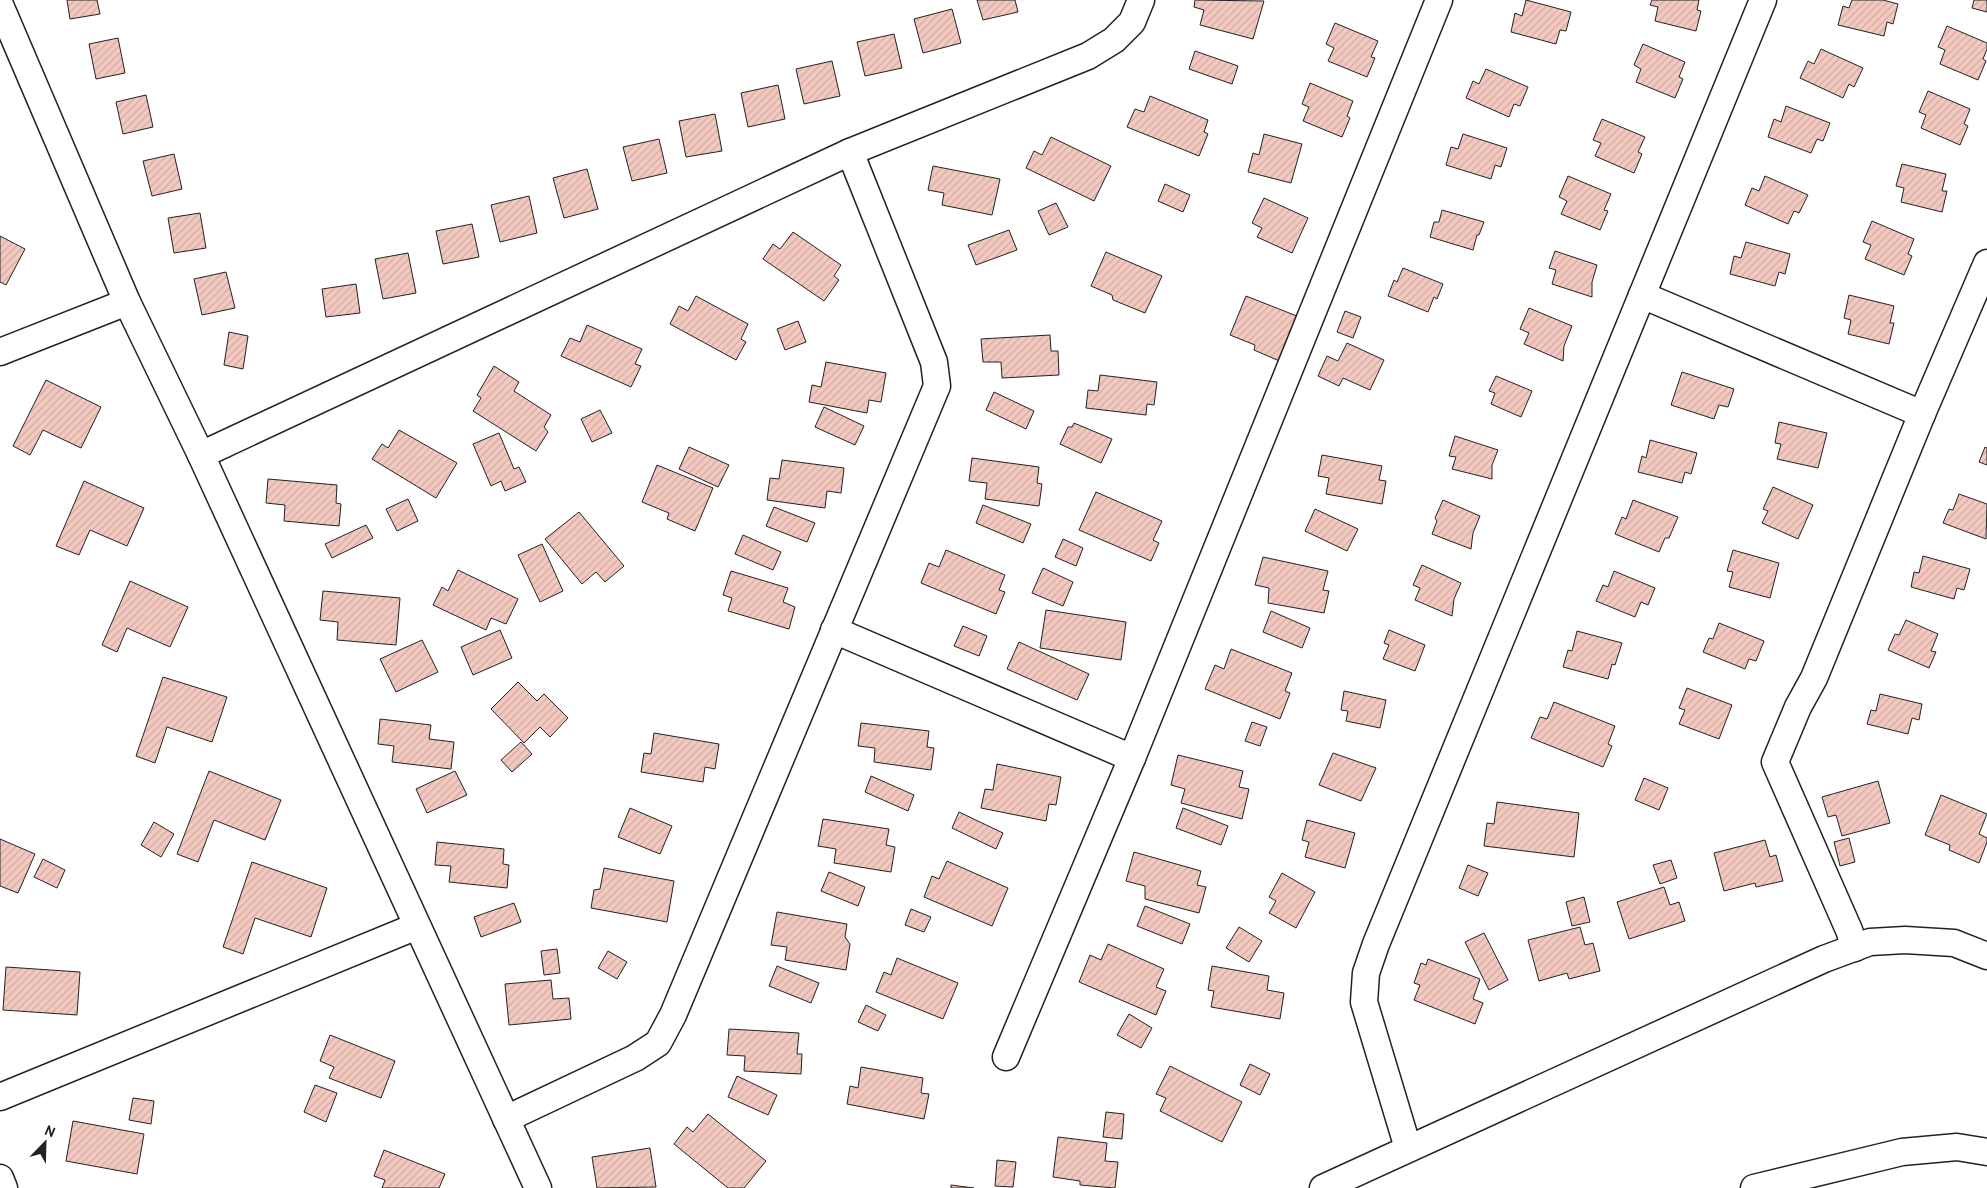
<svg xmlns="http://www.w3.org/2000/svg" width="1987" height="1188" font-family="Overpass,sans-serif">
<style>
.building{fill:url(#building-hatch);stroke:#222}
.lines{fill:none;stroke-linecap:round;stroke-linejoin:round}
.street-casing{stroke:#222;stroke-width:29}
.street{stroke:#fff;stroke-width:26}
</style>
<defs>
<pattern id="building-hatch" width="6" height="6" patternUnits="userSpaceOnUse" patternTransform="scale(1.25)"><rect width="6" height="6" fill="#f3c9c0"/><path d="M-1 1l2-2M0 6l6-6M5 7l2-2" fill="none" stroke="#d0aca5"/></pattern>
</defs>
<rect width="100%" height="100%" fill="#fff"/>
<g class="building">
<path d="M67,0h30l3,14 -30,5z"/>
<path d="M977,0h38l3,12 -35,8z"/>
<path d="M1195,0l69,1 -11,38 -53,-14 4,-15 -10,-3z"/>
<path d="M1526,0l45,12 -5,19 -6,-1 -4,14 -45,-12 4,-19 7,3z"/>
<path d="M1652,0h47l-2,10 4,1 -5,20 -41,-10 3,-14 -8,-2z"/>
<path d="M1852,0h31l15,4 -5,20 -6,-2 -3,14 -46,-11 5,-19 6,2z"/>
<path d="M1974,0h13v12l-15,-4z"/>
<path d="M952,9l9,34 -38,10 -9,-34z"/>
<path d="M1335,23l43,18 -7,16 4,1 -8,19 -39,-16 6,-13 -8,-4z"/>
<path d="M1947,26l40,17v6l-4,10 3,2 -8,19 -38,-16 5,-14 -7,-3z"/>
<path d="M894,34l8,34 -37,8 -8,-34z"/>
<path d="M118,38l7,35 -29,6 -7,-35z"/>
<path d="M1643,44l42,18 -6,15 4,2 -8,19 -39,-16 5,-13 -7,-4z"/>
<path d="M1821,49l42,19 -9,19 -5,-3 -6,14 -43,-20 8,-17 6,3z"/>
<path d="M1195,51l43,15 -6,18 -43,-15z"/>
<path d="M832,61l8,35 -36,8 -8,-35z"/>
<path d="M1486,69l42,18 -8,19 -6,-2 -5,13 -43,-19 7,-17 6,3z"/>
<path d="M1310,83l43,18 -6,15 3,2 -8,19 -39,-16 6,-14 -7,-3z"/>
<path d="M778,85l7,34 -37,8 -7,-34z"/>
<path d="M1928,91l42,18 -6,15 4,2 -8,19 -39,-17 5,-13 -7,-3z"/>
<path d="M146,95l7,32 -30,7 -7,-32z"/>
<path d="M1150,96l58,24 -4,12 4,2 -9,22 -72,-29 8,-18 9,3z"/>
<path d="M1786,106l44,17 -7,18 -6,-2 -6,14 -43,-16 6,-18 7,3z"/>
<path d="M715,114l7,37 -36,6 -7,-36z"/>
<path d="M1602,119l43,18 -7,15 4,2 -8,19 -39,-17 6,-13 -8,-3z"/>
<path d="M1264,134l38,10 -11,39 -43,-11 5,-19 6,2z"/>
<path d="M1463,134l44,14 -6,19 -6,-2 -4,14 -45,-14 5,-18 7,2z"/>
<path d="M1051,137l60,29 -17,35 -68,-33 8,-17 8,4z"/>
<path d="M659,139l8,34 -35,8 -9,-34z"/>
<path d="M174,154l8,35 -30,7 -9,-35z"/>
<path d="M1902,164l44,10 -4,17h5l-5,21 -41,-10 3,-14 -8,-2z"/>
<path d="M933,166l67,13 -8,36 -50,-10 2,-12 -16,-3z"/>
<path d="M587,169l11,40 -34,9 -11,-40z"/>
<path d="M1568,176l43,18 -7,16 4,1 -8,19 -39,-16 6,-13 -8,-4z"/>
<path d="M1765,176l43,19 -9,18 -5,-2 -6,13 -43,-19 7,-17 7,3z"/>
<path d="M1165,184l25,11 -7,17 -25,-11z"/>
<path d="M529,196l8,37 -37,9 -9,-37z"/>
<path d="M1264,198l44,20 -16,35 -35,-16 5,-9 -10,-5z"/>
<path d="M1056,203l12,24 -19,8 -11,-24z"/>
<path d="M1442,210l42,12 -5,13h-2l-4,15 -43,-13 4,-15h5z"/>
<path d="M200,213l6,35 -32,5 -6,-35z"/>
<path d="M1872,221l42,18 -6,15 4,2 -8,19 -39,-16 6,-14 -8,-3z"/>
<path d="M472,224l7,33 -36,7 -7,-33z"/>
<path d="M1009,230l8,20 -41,15 -8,-20z"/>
<path d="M793,232l48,33 -7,11 5,4 -15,21 -61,-42 10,-15 7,5z"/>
<path d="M0,236l25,13 -19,36 -6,-3z"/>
<path d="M1746,242l44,12 -5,20 -6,-2 -4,14 -45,-12 4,-18 7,2z"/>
<path d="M1555,251l42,14 -5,17v15l-40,-13 4,-14 -7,-2z"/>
<path d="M1106,252l56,24 -17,37 -32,-13 -1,-5 -21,-9z"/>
<path d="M408,253l8,40 -33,6 -8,-40z"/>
<path d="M1403,268l40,16 -6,15 -3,-2 -6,15 -40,-16 6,-16 3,2z"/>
<path d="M226,272l9,36 -33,7 -8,-36z"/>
<path d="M356,284l4,29 -34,4 -4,-28z"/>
<path d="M1849,295l45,11 -4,17h4l-5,21 -41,-10 3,-14 -7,-2z"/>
<path d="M696,296l52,28 -7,15 5,3 -10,18 -66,-36 9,-18 9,5z"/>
<path d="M1246,296l56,22 -18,45 -30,-13 1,-5 -25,-10z"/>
<path d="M1529,308l43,18 -8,20 -1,15 -39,-17 5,-11 -9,-4z"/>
<path d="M1345,311l16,6 -8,21 -16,-6z"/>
<path d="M798,321l8,21 -21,8 -8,-21z"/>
<path d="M587,325l55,24 -7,15 6,2 -10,21 -70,-31 9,-18 10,4z"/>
<path d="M229,332l19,4 -5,33 -19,-4z"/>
<path d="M1050,335l1,16h7l1,24 -57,3 -1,-16h-18l-2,-23z"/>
<path d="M1347,343l37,17 -14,30 -27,-12 -4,8 -21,-10 9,-20 11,5z"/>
<path d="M826,362l60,11 -5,29 -12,-2 -2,13 -58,-11 3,-17 9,2z"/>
<path d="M494,366l25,16 -5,9 37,24 -7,12 4,5 -12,19 -63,-40 8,-13 -4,-3z"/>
<path d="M1682,372l52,17 -6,18 -9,-2 -5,14 -43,-14z"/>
<path d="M1100,375l57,7 -3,23 -7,-1 -1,11 -60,-7 2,-18 10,1z"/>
<path d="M1496,376l36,15 -11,26 -30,-13 4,-11 -6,-2z"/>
<path d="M46,380l55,27 -20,41 -38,-18 -13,25 -17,-9z"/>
<path d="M994,392l40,19 -8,18 -40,-19z"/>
<path d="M824,407l40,19 -9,19 -40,-18z"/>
<path d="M600,410l12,23 -20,9 -11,-23z"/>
<path d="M1779,422l48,11 -9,35 -41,-9 4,-15 -6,-1z"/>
<path d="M1074,423l38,16 -11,24 -41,-19 8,-17h4z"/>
<path d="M399,430l58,33 -21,35 -64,-39 10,-15 6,4z"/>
<path d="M499,433l15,36 5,-2 7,15 -21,9 -4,-10 -10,5 -18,-42z"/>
<path d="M1455,436l43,14 -6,15v14l-40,-10 4,-12 -7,-1z"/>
<path d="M1650,440l47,13 -6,21 -6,-2 -3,11 -44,-11 4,-16 4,2z"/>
<path d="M689,447l40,18 -11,22 -39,-18z"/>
<path d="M1985,447l2,1v17l-8,-3z"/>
<path d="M1322,455l60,11 -3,14 7,1 -4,23 -56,-10 3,-16 -11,-2z"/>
<path d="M972,458l67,9 -2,16 5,1 -3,22 -54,-7 2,-16 -18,-2z"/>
<path d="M782,460l62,8 -3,25 -14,-2 -2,17 -58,-8 3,-22 9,1z"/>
<path d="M657,465l56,23 -18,43 -28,-12 2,-6 -27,-11z"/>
<path d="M268,479l69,6 -1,18 5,1 -2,22 -55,-5 1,-16 -19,-2z"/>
<path d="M84,481l60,27 -17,38 -37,-16 -11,25 -23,-9z"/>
<path d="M1773,487l40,18 -15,34 -36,-16 6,-12 -5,-2z"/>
<path d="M1096,492l66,29 -9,19 6,3 -8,18 -72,-31z"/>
<path d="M1959,494l28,10 -1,35 -43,-16 6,-14 4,1z"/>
<path d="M408,499l10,22 -21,10 -11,-22z"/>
<path d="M1443,500l37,16 -7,17 -2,16 -39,-15 5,-13 -2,-3z"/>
<path d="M1633,500l45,17 -9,21h-4l-6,14 -44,-18 7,-17 4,2z"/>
<path d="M983,505l48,19 -8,19 -47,-20z"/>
<path d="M774,507l41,16 -8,19 -41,-16z"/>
<path d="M1315,509l43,20 -11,22 -42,-20z"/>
<path d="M579,512l45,54 -19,16 -9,-10 -14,12 -37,-45z"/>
<path d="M366,525l7,13 -41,20 -7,-14z"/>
<path d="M743,535l38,17 -8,18 -38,-16z"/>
<path d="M1063,539l20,9 -7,18 -21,-9z"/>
<path d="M542,544l21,47 -23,11 -22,-47z"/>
<path d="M946,550l59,25 -6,15 6,2 -9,22 -75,-31 8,-20 10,4z"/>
<path d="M1733,550l46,13 -9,35 -41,-11 4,-15 -6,-1z"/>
<path d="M1923,556l47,13 -6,21 -7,-2 -3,11 -43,-12 3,-15 5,1z"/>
<path d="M1263,557l65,14 -5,19 6,1 -5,22 -56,-10 1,-15 -14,-3z"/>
<path d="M1422,565l39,18 -7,16 -2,17 -37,-16 5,-12 -7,-3z"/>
<path d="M1043,568l30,14 -10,24 -31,-13z"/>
<path d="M458,570l60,29 -12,25 -15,-6 -5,12 -53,-25 9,-18 6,4z"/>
<path d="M731,571l57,17 -5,14 12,5 -6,22 -61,-18 4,-13 -9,-3z"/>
<path d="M1614,571l41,17 -7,17 -7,-3 -6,15 -39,-16 7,-16 5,2z"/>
<path d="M130,581l58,26 -18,40 -43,-19 -10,24 -15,-7z"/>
<path d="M323,591l77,7 -4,47 -59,-5 1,-18 -18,-2z"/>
<path d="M1046,610l80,12 -5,38 -81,-12z"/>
<path d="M1271,611l39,17 -8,20 -39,-16z"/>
<path d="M1906,620l32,14 -7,17 5,1 -7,16 -41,-18 7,-16 4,1z"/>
<path d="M1719,623l45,18 -8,20 -7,-2 -4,10 -42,-17 6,-14 4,1z"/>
<path d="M963,626l24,10 -8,20 -25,-10z"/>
<path d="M500,630l12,28 -39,17 -12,-28z"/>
<path d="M1389,630l36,15 -10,26 -32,-12 6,-14 -5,-2z"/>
<path d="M1577,631l45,12 -7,22 -3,-1 -4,15 -45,-12 5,-17 4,1z"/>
<path d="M422,640l16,32 -42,20 -16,-33z"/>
<path d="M1019,642l70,32 -12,26 -70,-31z"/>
<path d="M1231,649l61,24 -7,18 5,2 -10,26 -75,-30 10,-24 9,4z"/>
<path d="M163,677l64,20 -15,45 -45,-15 -12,36 -19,-7z"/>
<path d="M518,682l19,19 7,-7 24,24 -18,19 -10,-10 -16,16 -33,-34z"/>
<path d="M1687,688l45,17 -13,34 -40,-15 6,-14 -6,-2z"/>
<path d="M1344,691l42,9 -6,28 -34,-7 2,-10 -7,-1z"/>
<path d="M1880,694l42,10 -3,16 -7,-2 -4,16 -41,-10 4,-14 5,1z"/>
<path d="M1554,702l61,24 -7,18 4,2 -9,21 -72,-29 9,-21 7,2z"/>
<path d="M380,719l51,6 -2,14 25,3 -3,27 -59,-7 2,-16 -16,-2z"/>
<path d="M1252,722l15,5 -7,19 -15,-5z"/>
<path d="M861,723l68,8 -2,16 7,1 -3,22 -57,-8 1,-14 -17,-2z"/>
<path d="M654,733l65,11 -4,25 -10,-2 -2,15 -62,-10 3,-19 7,1z"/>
<path d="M521,742l11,12 -20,18 -11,-12z"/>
<path d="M1333,753l43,15 -15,33 -42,-16z"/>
<path d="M1178,755l65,16 -4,16 10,2 -7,30 -61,-16 4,-14 -14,-4z"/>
<path d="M997,764l64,13 -5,28 -7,-1 -3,17 -65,-13 4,-19 8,1z"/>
<path d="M209,771l72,29 -16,40 -51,-20 -16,42 -21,-8z"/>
<path d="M455,771l12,24 -40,18 -11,-24z"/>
<path d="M871,776l43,19 -6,16 -43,-19z"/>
<path d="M1644,778l24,10 -9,22 -24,-10z"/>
<path d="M1878,781l12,42 -48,13 -6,-21 -8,2 -6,-20z"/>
<path d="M1941,795l46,19 -8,20 8,4v4l-8,21 -30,-13 1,-5 -25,-10z"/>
<path d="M1497,802l82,11 -5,44 -90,-11 3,-23 7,1z"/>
<path d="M630,808l42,18 -12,28 -42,-17z"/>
<path d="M1183,808l45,18 -7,19 -45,-17z"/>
<path d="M959,812l44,21 -7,16 -44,-21z"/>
<path d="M823,819l66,10 -3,16 9,2 -4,25 -57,-9 2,-14 -18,-3z"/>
<path d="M1307,820l48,13 -10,35 -40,-11 4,-15 -7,-2z"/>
<path d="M154,822l20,12 -13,23 -20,-12z"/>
<path d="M1849,838l6,24 -15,4 -6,-24z"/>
<path d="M0,839l35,15 -17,39 -18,-7z"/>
<path d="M1765,840l5,17 6,-2 7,26 -27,6 -1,-4 -31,8 -10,-38z"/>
<path d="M437,842l67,7 -1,15 6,1 -2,23 -58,-6 2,-16 -16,-1z"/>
<path d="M1134,852l67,19 -4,14 9,2 -7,26 -54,-14v-13l-19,-5z"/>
<path d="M43,859l22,11 -8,18 -23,-11z"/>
<path d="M1671,860l6,18 -17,6 -7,-19z"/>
<path d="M947,861l61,27 -16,38 -68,-29 8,-21 7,3z"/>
<path d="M252,862l75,26 -16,49 -56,-19 -12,36 -20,-7z"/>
<path d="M1468,865l20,8 -10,23 -19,-8z"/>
<path d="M604,868l70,13 -7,41 -76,-14 3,-18 6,-1z"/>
<path d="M829,872l36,15 -7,19 -37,-15z"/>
<path d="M1282,873l33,19 -19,36 -27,-15 7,-12 -7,-4z"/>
<path d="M1664,887l6,18 9,-3 6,19 -56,18 -12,-37z"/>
<path d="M1584,897l6,25 -18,4 -6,-24z"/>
<path d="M514,903l7,19 -40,15 -7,-20z"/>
<path d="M1145,906l45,18 -8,20 -45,-18z"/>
<path d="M911,909l20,8 -7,15 -19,-7z"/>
<path d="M777,912l70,12 -2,13 5,7 -4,26 -61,-10 2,-13 -16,-2z"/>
<path d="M1239,927l23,14 -13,21 -23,-14z"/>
<path d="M1580,927l5,18 8,-2 7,28 -31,8 -2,-6 -28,8 -11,-41z"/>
<path d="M1484,933l24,47 -19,10 -24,-48z"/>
<path d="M1108,944l56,25 -8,18 10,4 -10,24 -77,-33 11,-27 11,5z"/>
<path d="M557,949l3,24 -16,2 -3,-24z"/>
<path d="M608,951l19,11 -10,17 -19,-11z"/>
<path d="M897,958l61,25 -15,36 -67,-27 8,-20 7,3z"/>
<path d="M1428,959l52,20 -7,20 10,4 -8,21 -61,-24 6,-15 -6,-2 7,-20 5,2z"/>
<path d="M777,966l42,17 -8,20 -42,-17z"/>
<path d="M1212,966l57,10 -2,14 17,3 -4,26 -69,-12 3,-16 -6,-1z"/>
<path d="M6,967l74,5 -3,43 -74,-5z"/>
<path d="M551,980l2,19 16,-1 2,21 -62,6 -4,-41z"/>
<path d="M866,1005l20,10 -8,16 -20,-9z"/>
<path d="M1129,1014l23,14 -11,20 -24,-13z"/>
<path d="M729,1029l70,4 -2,21h5l-1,20 -57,-3 1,-15 -18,-1z"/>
<path d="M330,1035l65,26 -14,37 -52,-20 5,-11 -14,-6z"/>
<path d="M1250,1064l20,10 -10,21 -20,-10z"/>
<path d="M1170,1066l72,36 -20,40 -62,-31 6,-13 -10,-4z"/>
<path d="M861,1067l62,11 -2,15 8,1 -5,25 -77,-15 3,-18 8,2z"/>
<path d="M737,1076l40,19 -9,20 -40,-18z"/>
<path d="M315,1085l22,8 -11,29 -22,-10z"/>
<path d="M133,1098l21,3 -3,23 -22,-4z"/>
<path d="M1106,1112l18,2 -2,25 -19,-2z"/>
<path d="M708,1114l58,47 -22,27h-16l-54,-44 13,-17 6,5z"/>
<path d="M73,1121l71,13 -7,40 -71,-13z"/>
<path d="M1058,1137l49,6 -2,18 13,1 -3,26 -35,-3v-4l-27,-4z"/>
<path d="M650,1148l6,39 -59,1 -5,-31z"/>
<path d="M384,1150l61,24 -6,14h-57l3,-8 -11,-4z"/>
<path d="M997,1160l19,2 -3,25 -18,-1z"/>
<path d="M951,1185l23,3h-23z"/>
</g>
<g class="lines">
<defs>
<g id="street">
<path d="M0,5l127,297 74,153 337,733"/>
<path d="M1642,295l280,119"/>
<path d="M0,352l127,-50"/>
<path d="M201,455l649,-303 238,-96 26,-16 18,-18 9,-22"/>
<path d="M834,630l298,128 307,-758"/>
<path d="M1855,948l-6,-18 -74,-168 23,-55 16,-29 108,-264 65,-151"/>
<path d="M1006,1057l126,-299"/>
<path d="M0,1097l417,-171"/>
<path d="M506,1119l129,-61 23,-15 15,-28 264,-629 -3,-24 -84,-210"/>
<path d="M1408,1148l-44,-146 2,-29 10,-29 387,-944"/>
<path d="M0,1178l4,10"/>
<path d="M1323,1188l501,-229 46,-17 35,-2 49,3 33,13"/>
<path d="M1754,1188l148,-36 55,-5 30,5"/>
</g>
</defs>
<use href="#street" class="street-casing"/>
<use href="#street" class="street"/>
</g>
<g transform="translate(45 1143) rotate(23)" stroke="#ffffff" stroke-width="4" paint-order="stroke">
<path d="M0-4L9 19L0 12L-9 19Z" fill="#222222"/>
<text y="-8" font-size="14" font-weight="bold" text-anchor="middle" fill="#222222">N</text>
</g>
</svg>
